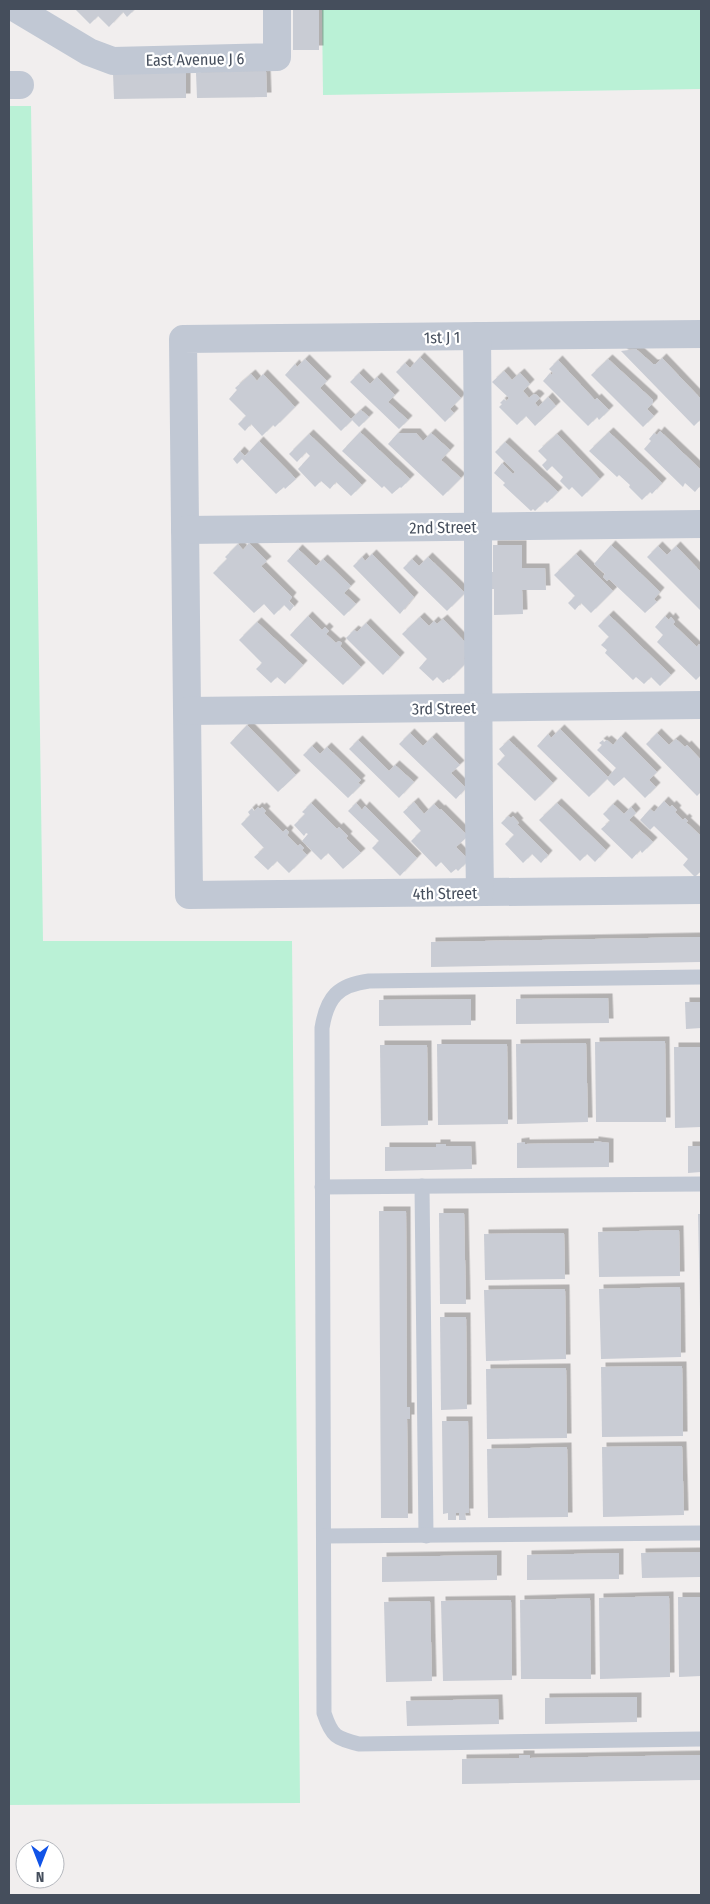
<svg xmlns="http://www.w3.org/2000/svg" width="710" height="1904" font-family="'Fira Sans Condensed',sans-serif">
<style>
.green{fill:#baf1d6}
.building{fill:#c9ccd4;filter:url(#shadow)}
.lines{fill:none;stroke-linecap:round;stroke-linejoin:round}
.service{stroke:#c1c8d4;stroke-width:15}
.minor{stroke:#c1c8d4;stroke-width:28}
.labels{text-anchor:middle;stroke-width:4.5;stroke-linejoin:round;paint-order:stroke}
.street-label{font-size:16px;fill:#454e5c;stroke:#fff}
</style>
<defs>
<filter id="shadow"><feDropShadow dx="4.5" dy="-4.5" stdDeviation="0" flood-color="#0004"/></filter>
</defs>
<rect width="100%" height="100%" fill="#f1eeee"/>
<g class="green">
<path d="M322,9h379v80l-378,6z"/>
<path d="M9,106h22l12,835h249l8,862 -291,2z"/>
</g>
<g class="building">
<path d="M75,9h60l-8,8 -4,-5 -14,15 -11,-11 -8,8z"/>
<rect x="293" y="9" width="26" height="41"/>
<path d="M266,71l1,26 -70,1 -1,-25z"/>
<path d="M186,72v26l-72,1 -1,-26z"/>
<path d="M636,349l17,15h3l6,-6 39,41v20l-7,7 -73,-75z"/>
<path d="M420,357l41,41 -11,11 4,4 -9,9 -49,-50 9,-9 5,5z"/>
<path d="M305,359l22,22 -7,7 31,31 10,-9 8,7 -10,10 -7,-7 -11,11 -56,-56 10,-11 2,3z"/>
<path d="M608,359l45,41v3l-6,6 7,7 -11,11 -52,-52z"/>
<path d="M558,360l37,40 2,-2 12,12 -10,10 -2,-3 -9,9 -45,-45 7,-8 1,2 2,-2 -4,-4z"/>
<path d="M504,371l8,9 8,-7 10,11 -7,7 6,7 5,-4 3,1 3,3 -5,5 3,4 10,-10 8,9 -21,20 -9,-10 -9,9 -18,-18 3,-3 -2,-1 4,-4 2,2 3,-3 -17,-16z"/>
<path d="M359,373l11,11 7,-7 18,18 -7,7 20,18 -9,9 -49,-47z"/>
<path d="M251,374l6,7 6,-7 32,33 -20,20 -2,-2 -11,11 -11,-12 -6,7 -7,-7 8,-8 -17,-17 8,-9 -2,-2z"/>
<path d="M660,431l41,39v17l-1,-1 -5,6 -10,-9 -2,4 -39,-38 7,-8 -2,-2 5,-6 3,2z"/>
<path d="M360,432l50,47 -9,9 -1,-1 -8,7 -8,-8 -2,2 -40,-37z"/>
<path d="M609,432l53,51 -10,11 -2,-2 -8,8 -13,-13 1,-2 -11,-10 -2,2 -28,-26z"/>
<path d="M398,433h18l7,8 8,-8 19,17 -9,10 20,18 -18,18 -55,-52z"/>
<path d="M309,434l53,51 -11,11 -15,-14 -6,7 -9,-8 -6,6 -17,-18 12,-13 -4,-4 -9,10 -8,-8z"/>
<path d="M557,434l43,45 -18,18 -10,-10 -3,3 -9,-9 3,-4 -11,-11 -5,5 -5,-6 5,-5 -9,-9z"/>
<path d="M259,441l37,38 -11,10 -1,-2 -8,7 -34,-35 -5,5 -4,-5 7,-8 5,5z"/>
<path d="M505,442l53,50 -11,11 -2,-2 -10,10 -2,-2 -2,2 -28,-26 2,-2 -11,-10 8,-10 11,11 2,-2 -20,-20z"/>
<path d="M249,543l18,18 -6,5 31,31 -3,4 5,5 -4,5 -6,-6 -10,10 -10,-11 -10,9 -41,-40 14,-14 -2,-2 13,-13 5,6z"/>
<path d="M493,545h29v23h23l1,22h-24l1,24 -29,1v-26h-3l-1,-17h3z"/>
<path d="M611,545l49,47 -6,7 3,3 -12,11 -36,-34 -2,2 -4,-4 2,-3 -11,-10z"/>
<path d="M658,546l9,9 9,-9 25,26v37l-1,1 -53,-53z"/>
<path d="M298,549l18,17 7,-7 28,27 -7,7 12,11 -12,12 -57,-55z"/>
<path d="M372,554l42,43 -14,17 -47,-48 9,-9 3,4z"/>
<path d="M576,554l37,37 -22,22 -10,-10 -6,7 -7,-7 7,-7 -21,-21z"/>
<path d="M428,557l37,36 -18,18 -44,-43 9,-9 7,7z"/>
<path d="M609,615l62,60 -11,11 -9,-9 -7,7 -8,-7 -3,3 -28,-27 2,-3 -6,-5 8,-8 -11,-11z"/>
<path d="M308,616l14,14 3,-3 4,4 -3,3 10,9 3,-2 3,2 -2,3 21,21 -18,18 -53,-50z"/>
<path d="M665,616l4,4 2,-3 4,5 -2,2 24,23 2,-3 2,3v28l-5,5 -39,-38 6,-7 -8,-8z"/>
<path d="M420,617l9,9 5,-5 3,3 6,-5 23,24 -2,16 3,3 -18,18 -1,-1 -5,4 -6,-6 -4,4 -14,-13 8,-9 -25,-25z"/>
<path d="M257,622l46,43 -18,19 -8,-7 -6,6 -15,-14 6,-6 -23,-23z"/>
<path d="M366,623l34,34 -17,18 -37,-37 8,-8 3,2z"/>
<path d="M247,725l49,50 -18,17 -48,-49z"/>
<path d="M560,729l48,48 8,-9 -19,-18 5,-5 -3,-2 4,-3 1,2 3,-2 6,5 8,-9 36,36 -8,8 7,7 -11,11 -21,-21 -10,9 -7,-7 -18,18 -52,-51 11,-12 3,4z"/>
<path d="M410,733l13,13 9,-9 28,28 -9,8 15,15 -10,11 -57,-55z"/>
<path d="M657,733l12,12 7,-6 9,8 2,-2 14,15v32l-4,4 -51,-52z"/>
<path d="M358,740l31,31 6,-6 19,17 -15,16 -50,-49z"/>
<path d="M509,740l44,43 -18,18 -38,-37 8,-8 -6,-7z"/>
<path d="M312,746l8,8 7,-7 34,33 -3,3 3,2 -13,13 -45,-43z"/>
<path d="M664,801l6,6 2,-2 5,5 -2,2 8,8 2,-2 3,3 -2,1 15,14v35l-6,6 -12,-12 5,-6 -34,-33 -4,4 -10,-10 10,-11 4,3z"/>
<path d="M414,802l10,12 10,-10 6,6 1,-1 27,27 -12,11 13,13 -11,11 -2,-2 -5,4 -10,-11 -5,5 -25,-26 10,-10 -18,-19z"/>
<path d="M311,803l26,26 2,-2 9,9 -2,2 15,15 -18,16 -15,-16 -7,7 -19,-19 6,-7 -2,-1 -2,3 -10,-11 11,-11 -3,-2z"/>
<path d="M356,803l6,7 3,-4 52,52 -17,18 -28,-28 7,-7 -31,-30z"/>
<path d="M557,803l49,47 -11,12 -8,-8 -7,7 -41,-41z"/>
<path d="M613,804l11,10 7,-7 5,6 -7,7 24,22 -11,11 -2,-3 -8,9 -31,-30 9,-8 -7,-7z"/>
<path d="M258,807l2,2 2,-2 4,4 -2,2 19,19 3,-3 3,3 -2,3 11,11 2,-2 4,4 -2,2 5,5 -18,18 -12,-12 -9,9 -14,-13 10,-9 -23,-24 9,-9 -2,-3 4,-4 2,3z"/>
<path d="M508,816l3,2 2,-2 6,7 -2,1 31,31 -7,8 -9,-9 -9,9 -18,-19 9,-9 -13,-12z"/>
<path d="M701,937v25l-270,5v-25z"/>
<path d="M608,998l1,25 -93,1v-25z"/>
<path d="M471,999v26l-92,1v-26z"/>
<path d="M685,1002h16v26l-15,1z"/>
<path d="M665,1041l1,81h-70l-1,-80z"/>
<path d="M586,1043l2,79 -71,2 -1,-80z"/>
<path d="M437,1044h70l1,80 -70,1z"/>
<path d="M380,1045h47l1,80 -47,1z"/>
<path d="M674,1047h27v80l-26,1z"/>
<path d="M594,1141l15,2v24l-92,1v-25l8,-1v2l69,-1z"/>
<path d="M436,1144h10v2h25l1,23 -87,2v-24h51z"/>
<path d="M688,1146h13v26l-13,1z"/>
<path d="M379,1211h27l1,196h3v12h-3l1,99h-27z"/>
<path d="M439,1213h25l2,91h-26z"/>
<path d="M698,1214h3v95h-1z"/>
<path d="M679,1230l1,46 -81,1 -1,-45z"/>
<path d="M564,1233l1,46 -80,1 -1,-46z"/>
<path d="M680,1287l1,70 -80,2 -2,-70z"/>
<path d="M565,1289l1,70 -80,2 -2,-71z"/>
<path d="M440,1317h26l1,92 -26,1z"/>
<path d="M682,1366l1,70 -81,1 -1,-70z"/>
<path d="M566,1368l1,70 -80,1 -1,-70z"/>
<path d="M442,1421h26l1,92h-4l1,7h-7v-7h-3v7h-8v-7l-5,1z"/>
<path d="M682,1446l2,69 -81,2 -1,-70z"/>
<path d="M567,1447l1,70 -80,1 -1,-69z"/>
<path d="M701,1552v25l-59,1 -1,-25z"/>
<path d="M619,1553v26l-92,1v-25z"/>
<path d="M497,1555v25l-115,2v-25z"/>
<path d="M669,1596l1,81 -70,2 -1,-81z"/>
<path d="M678,1597h23v79l-22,1z"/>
<path d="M590,1598l1,81h-70l-1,-79z"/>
<path d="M511,1600l1,80 -69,1 -2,-80z"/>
<path d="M430,1601l2,80 -46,1 -2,-80z"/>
<path d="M637,1697v25l-92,2v-26z"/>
<path d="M498,1699l1,25 -92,2 -1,-25z"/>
<path d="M519,1755h11v3l171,-3v25l-239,4v-25l57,-1z"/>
</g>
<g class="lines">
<g class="service">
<path d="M701,977l-332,4c-31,4 -42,16 -47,47l2,685c8,24 12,25 35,31l342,-5"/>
<path d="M422,1186l4,350"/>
<path d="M322,1187l379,-3"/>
<path d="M324,1536l377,-3"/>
</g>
<g class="minor">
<path d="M17,9l72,43 24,9 164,-4v-48"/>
<path d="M9,85h11"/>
<path d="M701,334l-518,5 6,556 512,-5"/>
<path d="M477,336c2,186 0,371 3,556"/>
<path d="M185,530l516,-6"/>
<path d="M187,711l514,-6"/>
</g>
</g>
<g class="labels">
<g class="street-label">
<text transform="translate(195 59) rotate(-1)" y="6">East Avenue J 6</text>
<text transform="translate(442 337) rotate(-1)" y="6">1st J 1</text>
<text transform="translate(443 527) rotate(-1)" y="6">2nd Street</text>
<text transform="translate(444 708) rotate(-1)" y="6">3rd Street</text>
<text transform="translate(445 893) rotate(-1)" y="6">4th Street</text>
</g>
</g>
<rect width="710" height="1904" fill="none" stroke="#454e5c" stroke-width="20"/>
<g transform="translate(40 1864) rotate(180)"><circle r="24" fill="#ffffff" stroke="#b5b8be"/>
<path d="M0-4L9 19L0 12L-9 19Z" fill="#1153e7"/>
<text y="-8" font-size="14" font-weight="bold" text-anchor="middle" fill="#454e5c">N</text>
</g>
</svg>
